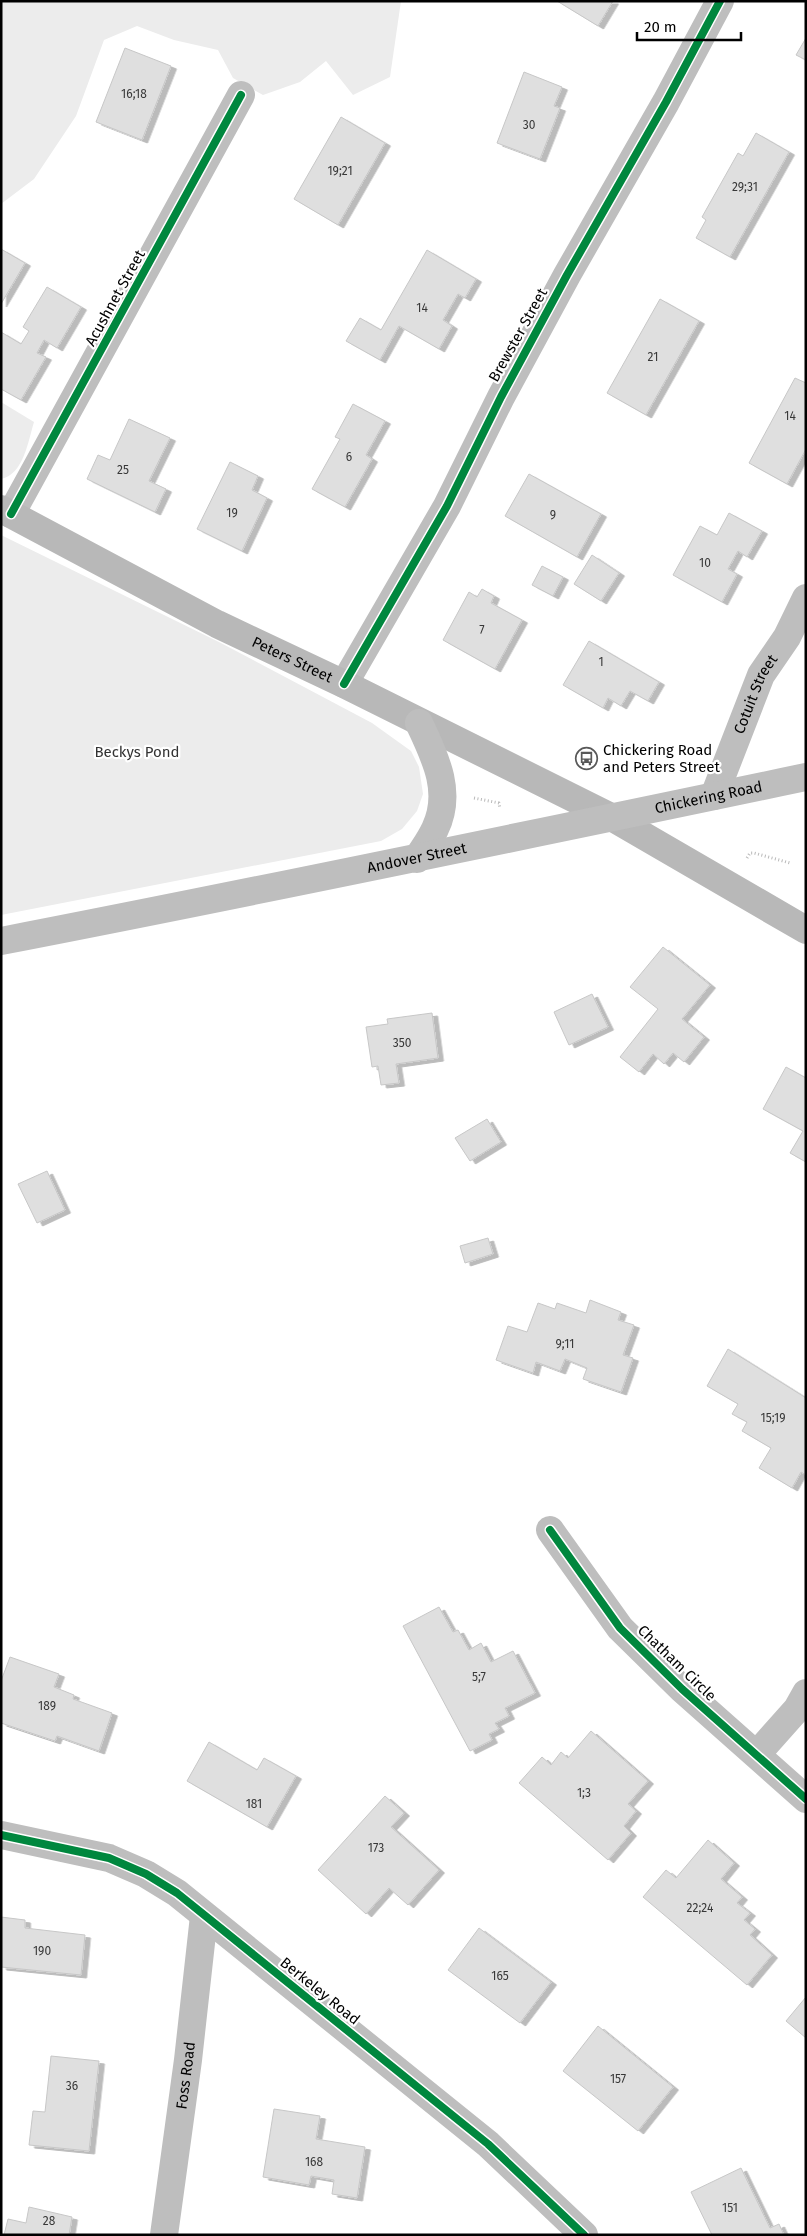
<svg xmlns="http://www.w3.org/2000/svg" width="807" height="2236" font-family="'Fira Sans',sans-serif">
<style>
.green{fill:#ececec}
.building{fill:#dfdfdf;stroke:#c7c7c7;filter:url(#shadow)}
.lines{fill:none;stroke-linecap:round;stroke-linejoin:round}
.path{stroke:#b9b9b9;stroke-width:3;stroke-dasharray:1 2.5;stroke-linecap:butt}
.minor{stroke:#bebebe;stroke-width:28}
.secondary{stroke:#b8b8b8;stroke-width:28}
.primary{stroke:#bebebe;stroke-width:28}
.cycleway-casing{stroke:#fff;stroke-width:11}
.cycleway{stroke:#00873e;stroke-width:8}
.labels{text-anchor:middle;stroke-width:4.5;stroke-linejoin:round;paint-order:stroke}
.number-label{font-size:12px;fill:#383838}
.street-label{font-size:15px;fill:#000;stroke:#fff}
.poi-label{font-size:15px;fill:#000;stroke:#fff;text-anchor:start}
.park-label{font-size:15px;fill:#333;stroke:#fff}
</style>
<defs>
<filter id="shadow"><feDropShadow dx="5.5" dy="3" stdDeviation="0" flood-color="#0004"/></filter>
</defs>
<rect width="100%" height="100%" fill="#fff"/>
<g class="green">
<path d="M1,1h400l-11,76 -37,18 -27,-34 -26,21 -37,13 -30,-17 -15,-28 -44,-10 -37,-14 -33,14 -28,76 -42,63 -33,25z"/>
<path d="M1,402l33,20c-6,19 -10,52 -33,57z"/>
<path d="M1,535l218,107 153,81 39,28 8,16 4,27 -6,17 -15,18 -21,12 -380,74z"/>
</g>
<g class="building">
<path d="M557,1h56l-15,25z"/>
<path d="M806,38v22l-10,-5z"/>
<path d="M125,48l46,18 -29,74 -46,-18z"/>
<path d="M524,72l38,15 -8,19 6,2 -20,51 -43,-16z"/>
<path d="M341,117l44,26 -47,82 -44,-26z"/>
<path d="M756,133l33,19 -59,105 -34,-19 10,-18 -4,-3 36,-64 5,3z"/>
<path d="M1,249l24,14 -24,41z"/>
<path d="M427,250l49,29 -11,19 -7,-4 -15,26 9,6 -13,23 -40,-23 -19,34 -34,-19 14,-23 21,12z"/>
<path d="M47,287l34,20 -24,41 -13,-8 -7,13 9,4 -25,43 -20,-11v-57l20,12 8,-13 -6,-4z"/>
<path d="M660,299l39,22 -53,94 -39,-22z"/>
<path d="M795,378l11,5v66l-19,35 -38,-21z"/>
<path d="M353,404l32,17 -19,34 6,4 -27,48 -33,-18 28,-50 -5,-2z"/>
<path d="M129,419l41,19 -21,43 17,8 -11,23 -68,-33 11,-24 12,5z"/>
<path d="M230,462l28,14 -6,14 15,8 -25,53 -45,-22z"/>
<path d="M529,474l72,40 -24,43 -72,-41z"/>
<path d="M729,513l33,18 -15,26 -9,-6 -10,18 9,5 -15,28 -49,-27 27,-49 17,9z"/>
<path d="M592,555l27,18 -18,28 -27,-17z"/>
<path d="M542,566l21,11 -10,19 -21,-11z"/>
<path d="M482,589l12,7 -3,7 31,17 -27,49 -52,-29 26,-48 8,5z"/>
<path d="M589,641l70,41 -11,19 -18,-10 -9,15 -13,-8 -5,10 -40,-23z"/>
<path d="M663,947l47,38 -28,34 22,18 -20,25 -11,-9 -9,11 -11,-10 -14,18 -19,-15 38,-48 -28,-22z"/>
<path d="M592,994l16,33 -39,18 -15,-33z"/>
<path d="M432,1013l6,45 -42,6 3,19 -18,2 -3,-19 -6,1 -6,-40 22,-3 -1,-5z"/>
<path d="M786,1067l20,11v84l-16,-9 13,-22 -40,-22z"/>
<path d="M487,1119l14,23 -31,19 -15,-23z"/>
<path d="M47,1171l18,39 -28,13 -19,-39z"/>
<path d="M488,1238l5,16 -28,9 -5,-17z"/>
<path d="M590,1300l31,12 -3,8 16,5 -11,30 10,3 -12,34 -38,-13 4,-11 -22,-9 -5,12 -24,-9 -3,11 -37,-13 12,-34 19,6 11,-29 17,6 2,-6 29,10z"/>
<path d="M728,1349l78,49v77l-5,-3 -9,16 -33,-20 12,-20 -29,-17 5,-9 -15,-8 6,-10 -31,-18z"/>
<path d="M439,1607l14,25 5,-2 11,20 12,-7 10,19 22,-11 22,42 -30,15 4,8 -14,7 4,6 -10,5 3,6 -22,11 -67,-125z"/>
<path d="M10,1657l49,17 -5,13 20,8 -1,4 39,14 -13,38 -42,-15 -2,5 -54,-18v-42z"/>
<path d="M591,1731l57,50 -20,23 8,7 -12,15 7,7 -23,27 -89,-77 23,-26 9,8 10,-13 7,6z"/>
<path d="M209,1742l48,28 7,-12 32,18 -29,51 -80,-46z"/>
<path d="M385,1796l19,17 -13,14 48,43 -31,35 -19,-17 -23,26 -48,-44z"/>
<path d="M708,1840l26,23 -13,16 21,18 -5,6 13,10 -6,7 11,9 -5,6 22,20 -25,30 -104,-88 23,-27 10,8z"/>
<path d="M1,1917l24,3v8l60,7 -4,40 -80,-8z"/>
<path d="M479,1928l72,54 -31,41 -72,-53z"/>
<path d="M806,1997v41l-20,-17z"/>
<path d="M598,2026l75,61 -35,44 -75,-60z"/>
<path d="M51,2056l48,5 -10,90 -60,-6 4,-34 12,1z"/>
<path d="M274,2109l46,7 -4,23 49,8 -8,51 -25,-4 2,-14 -23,-4 -2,9 -46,-8z"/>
<path d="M741,2168l29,60 9,-4 5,11h-72l-21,-43z"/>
<path d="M29,2207l43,10 -3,18h-65l4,-16 18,4z"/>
</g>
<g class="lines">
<g class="path">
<path d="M474,798l25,5 1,6"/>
<path d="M747,858l3,-5h4l36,10"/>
</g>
<g class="minor">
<path d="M11,514l230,-419"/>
<path d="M344,684l103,-178 54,-109 66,-122 99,-173 54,-101"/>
<path id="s1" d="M714,796l47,-121 26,-38 19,-39"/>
<path d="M550,1530l70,98 62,61 124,110"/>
<path d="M757,1754l40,-45 9,-16"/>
<path d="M1,1835l108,23 37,16 31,19 311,251 96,91"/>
<path id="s2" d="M164,2235l24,-175 16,-144"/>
</g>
<path class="secondary" id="s3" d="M1,509l216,115 127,60 269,134 193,112"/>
<g class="primary">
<path d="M417,859c6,-10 13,-19 18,-30 18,-37 0,-72 -16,-106"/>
<path id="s4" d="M1,941c269,-52 537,-108 805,-164"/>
</g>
<defs>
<g id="cycleway">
<path d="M11,514l230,-419"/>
<path d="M344,684l103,-178 54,-109 66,-122 99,-173 54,-101"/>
<path d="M550,1530l70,98 62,61 124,110"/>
<path d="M1,1835l108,23 37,16 31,19 311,251 96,91"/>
</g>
</defs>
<use href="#cycleway" class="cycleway-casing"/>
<use href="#cycleway" class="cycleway"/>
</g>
<defs>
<symbol id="bus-ring" viewBox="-11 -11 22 22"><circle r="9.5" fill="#fff" stroke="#595959" stroke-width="1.5"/><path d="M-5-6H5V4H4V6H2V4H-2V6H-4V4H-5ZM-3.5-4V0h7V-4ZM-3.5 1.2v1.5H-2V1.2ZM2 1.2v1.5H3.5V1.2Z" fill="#595959"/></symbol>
</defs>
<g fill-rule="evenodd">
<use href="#bus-ring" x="574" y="746" width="25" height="25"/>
</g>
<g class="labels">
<g class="number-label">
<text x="134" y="98">16;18</text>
<text x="529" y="129">30</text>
<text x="340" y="175">19;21</text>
<text x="745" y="191">29;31</text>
<text x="422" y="312">14</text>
<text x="653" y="361">21</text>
<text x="790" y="420">14</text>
<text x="349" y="461">6</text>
<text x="123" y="474">25</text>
<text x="232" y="517">19</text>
<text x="553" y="519">9</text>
<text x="705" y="567">10</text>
<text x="482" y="634">7</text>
<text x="601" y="666">1</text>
<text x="402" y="1047">350</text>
<text x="565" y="1348">9;11</text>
<text x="773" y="1422">15;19</text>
<text x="479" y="1681">5;7</text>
<text x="47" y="1710">189</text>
<text x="584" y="1797">1;3</text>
<text x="254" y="1808">181</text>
<text x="376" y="1852">173</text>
<text x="700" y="1912">22;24</text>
<text x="42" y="1955">190</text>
<text x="500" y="1980">165</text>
<text x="618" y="2083">157</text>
<text x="72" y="2090">36</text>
<text x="314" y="2166">168</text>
<text x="730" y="2212">151</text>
<text x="49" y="2225">28</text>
</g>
<g class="street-label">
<text transform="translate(115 298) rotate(-61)" y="5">Acushnet Street</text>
<text transform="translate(518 335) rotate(-61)" y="5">Brewster Street</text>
<text dy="5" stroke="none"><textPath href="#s3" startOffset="328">Peters Street</textPath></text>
<text dy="5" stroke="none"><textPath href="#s1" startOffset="110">Cotuit Street</textPath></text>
<text dy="5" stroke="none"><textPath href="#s4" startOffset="722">Chickering Road</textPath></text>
<text dy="5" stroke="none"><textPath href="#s4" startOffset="424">Andover Street</textPath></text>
<text transform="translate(677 1663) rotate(44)" y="5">Chatham Circle</text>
<text transform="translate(320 1991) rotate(39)" y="5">Berkeley Road</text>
<text dy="5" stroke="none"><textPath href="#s2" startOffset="161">Foss Road</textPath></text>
</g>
<g class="poi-label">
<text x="603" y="755">Chickering Road<tspan x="603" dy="17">and Peters Street</tspan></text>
</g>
<g class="park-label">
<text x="137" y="757">Beckys Pond</text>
</g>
</g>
<rect width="807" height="2236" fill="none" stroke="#000000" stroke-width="5"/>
<path d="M637 32v8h104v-8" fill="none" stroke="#000000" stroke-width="2.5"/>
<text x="644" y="32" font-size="15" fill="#000000" stroke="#ffffff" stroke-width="4" paint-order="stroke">20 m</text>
</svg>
